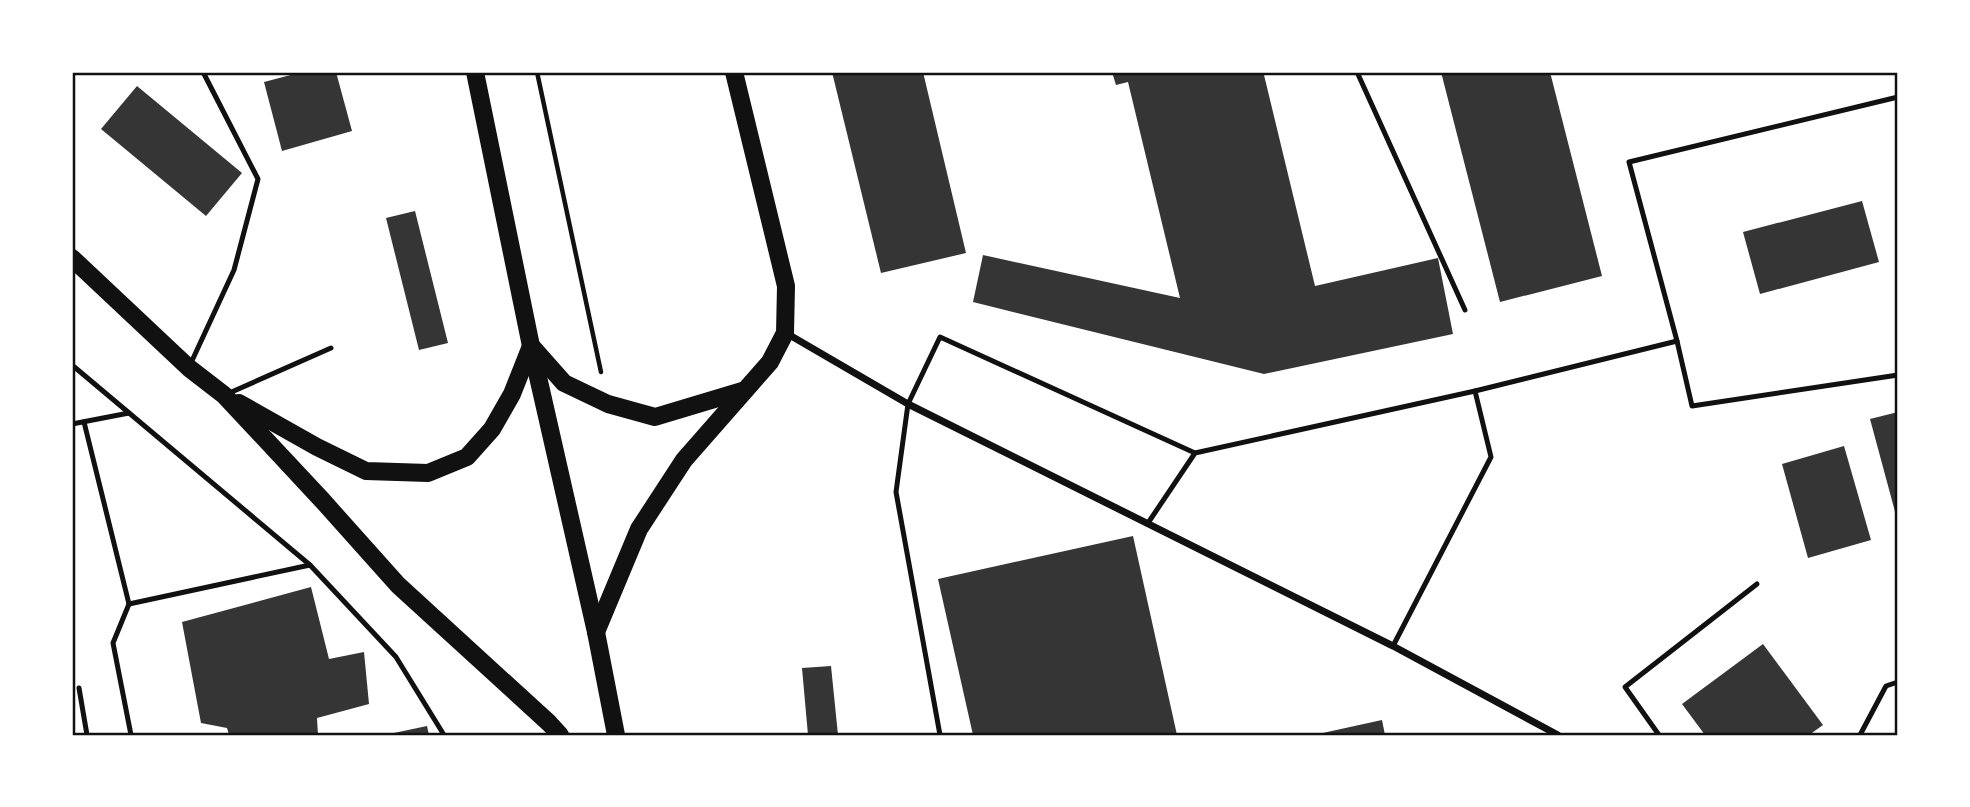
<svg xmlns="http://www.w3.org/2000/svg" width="1970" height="807" font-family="Lato,sans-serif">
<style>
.building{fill:#353535}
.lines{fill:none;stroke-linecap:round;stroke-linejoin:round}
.path{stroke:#111;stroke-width:4.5}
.service{stroke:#111;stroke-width:5}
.minor{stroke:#111;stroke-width:7}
.primary{stroke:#111;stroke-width:18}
.neatline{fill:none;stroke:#111;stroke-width:2.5}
</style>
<rect width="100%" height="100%" fill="#fff"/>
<g class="building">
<path d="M302,72h34l16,59 -70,20 -18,-69z"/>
<path d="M832,72h91l43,181 -85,20z"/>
<path d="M1112,72h162l-10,3 51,211 123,-28 15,76 -189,40 -291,-72 10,-47 197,43 -52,-216 -12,3z"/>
<path d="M1441,72h109l52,204 -102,26z"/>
<path d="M137,86l105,87 -36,43 -105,-87z"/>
<path d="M1862,201l17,61 -119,32 -17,-62z"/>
<path d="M415,211l33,132 -29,7 -33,-132z"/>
<path d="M1898,412v107h-1l-27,-100z"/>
<path d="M1844,446l27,94 -63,18 -26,-94z"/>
<path d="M1133,536l44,199h-204l-35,-156z"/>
<path d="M311,587l18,72 35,-7 5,52 -52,14 1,17h-89l-2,-7 -26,-5 -19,-101z"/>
<path d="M1763,644l60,81 -14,10h-104l-23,-31z"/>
<path d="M831,666l7,69h-30l-6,-67z"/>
<path d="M1382,720l3,15h-67v-1z"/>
<path d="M427,726l2,9h-40v-1z"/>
</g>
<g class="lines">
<path class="path" d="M537,72l64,300"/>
<g class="service">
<path d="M1357,72l108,238"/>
<path d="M1677,341l-48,-179 269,-65"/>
<path d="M72,365l238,200 86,92 48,78"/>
<path d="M190,365l44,-95 24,-91 -55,-107"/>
<path d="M227,394l104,-46"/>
<path d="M84,422l45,182"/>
<path d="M72,424l57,-11"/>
<path d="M1148,523l47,-70 280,-62"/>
<path d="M1393,646l98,-189 -16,-66 202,-50 15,65 206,-31"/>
<path d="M79,688l8,47"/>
<path d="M131,735l-18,-92 16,-39 181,-39"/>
<path d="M940,735l-44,-243 12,-88 32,-67 255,116"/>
<path d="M1659,735l-34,-48 132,-103"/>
<path d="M1860,735l26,-49 12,-4"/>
</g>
<path class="minor" d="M786,333l122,71 485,242 165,89"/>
<g class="primary">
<path d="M475,72l56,274 65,286 20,103"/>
<path d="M72,258l117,110 35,27 98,105 76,85 151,138 11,12"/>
<path d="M533,348l31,35 44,21 47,13 90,-27"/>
<path d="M239,403l78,44 49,24 62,2 39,-16 25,-28 20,-35 19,-48"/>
<path d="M596,632l43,-103 45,-69 86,-98 15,-29 1,-47 -52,-214"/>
</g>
</g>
<rect width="1970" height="807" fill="none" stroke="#ffffff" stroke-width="147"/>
<rect x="74" y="74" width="1822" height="660" class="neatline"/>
</svg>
